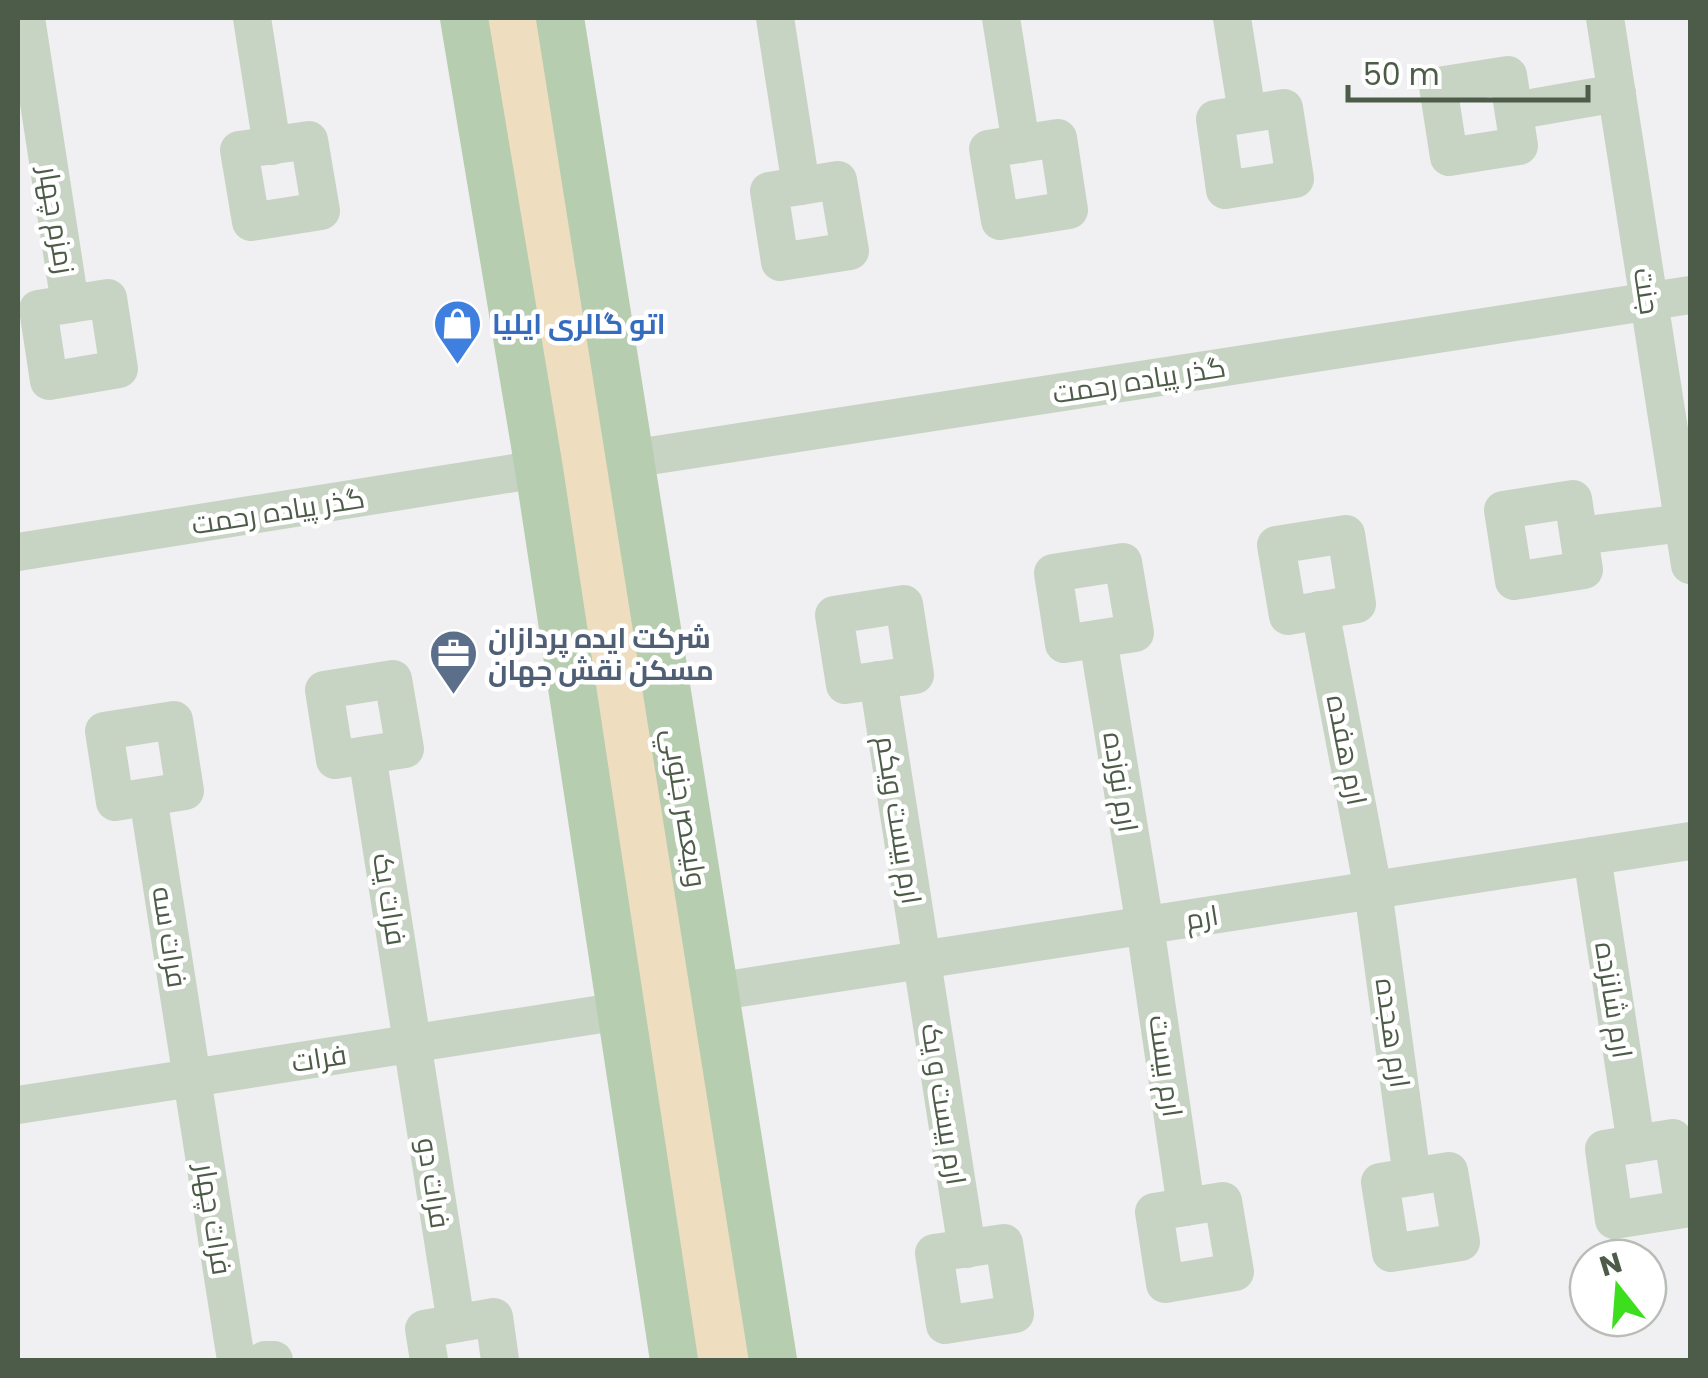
<svg xmlns="http://www.w3.org/2000/svg" width="1708" height="1378" font-family="Poppins,Cairo,sans-serif">
<style>
.green{fill:#eedebf}
.lines{fill:none;stroke-linecap:round;stroke-linejoin:round}
.minor{stroke:#c7d4c3;stroke-width:38}
.major{stroke:#b7cdb0;stroke-width:48}
.labels{text-anchor:middle;stroke-width:9;stroke-linejoin:round;paint-order:stroke}
.street-label{font-size:28px;fill:#4d5c48;stroke:#fff}
.shop-label{font-size:28px;font-weight:bold;fill:#366cbe;stroke:#fff;text-anchor:start}
.service-label{font-size:28px;font-weight:bold;fill:#4e5e75;stroke:#fff;text-anchor:start}
</style>
<rect width="100%" height="100%" fill="#f0eff2"/>
<path class="green" d="M484,18h61l206,1342h-61z"/>
<g class="lines">
<g class="minor">
<path d="M26,18l44,286"/>
<path d="M252,18l20,128"/>
<path d="M775,18l26,168"/>
<path d="M1001,18l20,126"/>
<path d="M1232,18l15,95"/>
<path d="M1605,18l85,547"/>
<path d="M1508,75l11,71 -70,11 -11,-71z"/>
<path d="M1284,108l11,71 -70,11 -10,-71z"/>
<path d="M1514,111l103,-18"/>
<path d="M1058,138l11,72 -69,11 -12,-72z"/>
<path d="M309,140l12,71 -70,11 -12,-72z"/>
<path d="M838,180l12,71 -70,11 -11,-71z"/>
<path d="M108,298l11,71 -70,12 -11,-72z"/>
<path d="M630,459l1060,-164"/>
<path d="M1573,499l11,71 -70,11 -11,-71z"/>
<path d="M1346,534l11,70 -69,12 -12,-71z"/>
<path d="M1579,536l105,-13"/>
<path d="M18,552l521,-83"/>
<path d="M1123,562l12,71 -71,11 -11,-71z"/>
<path d="M904,604l11,71 -70,10 -11,-70z"/>
<path d="M1320,610l53,280 39,287"/>
<path d="M1098,639l47,287 41,281"/>
<path d="M393,679l12,70 -70,11 -11,-70z"/>
<path d="M878,680l89,569"/>
<path d="M174,720l11,71 -70,11 -11,-71z"/>
<path d="M367,755l89,568"/>
<path d="M148,797l88,563"/>
<path d="M1592,856l44,288"/>
<path d="M714,992l976,-151"/>
<path d="M18,1105l603,-94"/>
<path d="M1673,1138l11,71 -70,11 -10,-71z"/>
<path d="M1449,1171l12,71 -70,11 -11,-71z"/>
<path d="M1223,1201l12,71 -70,12 -11,-72z"/>
<path d="M1004,1243l11,71 -70,11 -11,-72z"/>
<path d="M265,1360h9"/>
<path d="M429,1360l-5,-31 70,-12 6,43"/>
</g>
<g class="major">
<path d="M464,18l75,451 135,891"/>
<path d="M560,18l213,1342"/>
</g>
</g>
<defs>
<symbol id="shop-pin" viewBox="-11 -11 22 30"><path d="M0 17L-7.5 6A9.5 9.5 0 1 1 7.5 6Z" fill="#3f7fe0" stroke="#fff"/><path d="M-5-2.5h2.3a2.7 3.5 0 0 1 5.4 0H5L5.5 6h-11ZM-1.5-2.5h3a1.5 2.3 0 0 0-3 0Z" fill="#fff"/></symbol>
<symbol id="office-pin" viewBox="-11 -11 22 30"><path d="M0 17L-7.5 6A9.5 9.5 0 1 1 7.5 6Z" fill="#5c6f8a" stroke="#fff"/><path d="M-6-3h4V-5.5h4V-3h4V5H-6ZM-1-4.5V-3h2v-1.5ZM-6 0V1H6V0Z" fill="#fff"/></symbol>
</defs>
<g fill-rule="evenodd">
<use href="#shop-pin" x="430" y="296" width="55" height="75"/>
<use href="#office-pin" x="426" y="626" width="55" height="75"/>
</g>
<g class="labels">
<g class="street-label">
<text transform="translate(57 220) rotate(81)" y="10">زمزم چهار</text>
<text transform="translate(1647 291) rotate(81)" y="10">جنت</text>
<text transform="translate(1139 380) rotate(-9)" y="10">گذر پیاده رحمت</text>
<text transform="translate(278 511) rotate(-9)" y="10">گذر پیاده رحمت</text>
<text transform="translate(1347 750) rotate(79)" y="10">ارم هفده</text>
<text transform="translate(1121 782) rotate(81)" y="10">ارم نوزده</text>
<text transform="translate(685 808) rotate(81)" y="10">وليعصر جنوبي</text>
<text transform="translate(899 820) rotate(81)" y="10">ارم بیست ویکم</text>
<text transform="translate(390 899) rotate(81)" y="10">فرات یک</text>
<text transform="translate(1202 917) rotate(-9)" y="10">ارم</text>
<text transform="translate(170 937) rotate(81)" y="10">فرات سه</text>
<text transform="translate(1614 1000) rotate(81)" y="10">ارم شانزده</text>
<text transform="translate(1393 1033) rotate(82)" y="10">ارم هجده</text>
<text transform="translate(319 1058) rotate(-9)" y="10">فرات</text>
<text transform="translate(1166 1066) rotate(82)" y="10">ارم بیست</text>
<text transform="translate(944 1104) rotate(81)" y="10">ارم بیست و یک</text>
<text transform="translate(434 1183) rotate(81)" y="10">فرات دو</text>
<text transform="translate(214 1219) rotate(81)" y="10">فرات چهار</text>
</g>
<g class="shop-label">
<text x="492" y="334">اتو گالری ایلیا</text>
</g>
<g class="service-label">
<text x="488" y="648">شرکت ایده پردازان<tspan x="488" dy="32">مسکن نقش جهان</tspan></text>
</g>
</g>
<rect width="1708" height="1378" fill="none" stroke="#4d5c48" stroke-width="40"/>
<g transform="translate(1618 1288) rotate(343)"><circle r="48" fill="#ffffff" stroke="#b8beb6" stroke-width="2.5"/>
<path d="M0-8L18 38L0 25L-18 38Z" fill="#3dde1d"/>
<text y="-15" font-size="28" font-weight="bold" text-anchor="middle" fill="#4d5c48">N</text>
</g>
<path d="M1348 85v15h240v-15" fill="none" stroke="#4d5c48" stroke-width="5"/>
<text x="1363" y="85" font-size="30" fill="#4d5c48" stroke="#ffffff" stroke-width="8" paint-order="stroke">50 m</text>
</svg>
